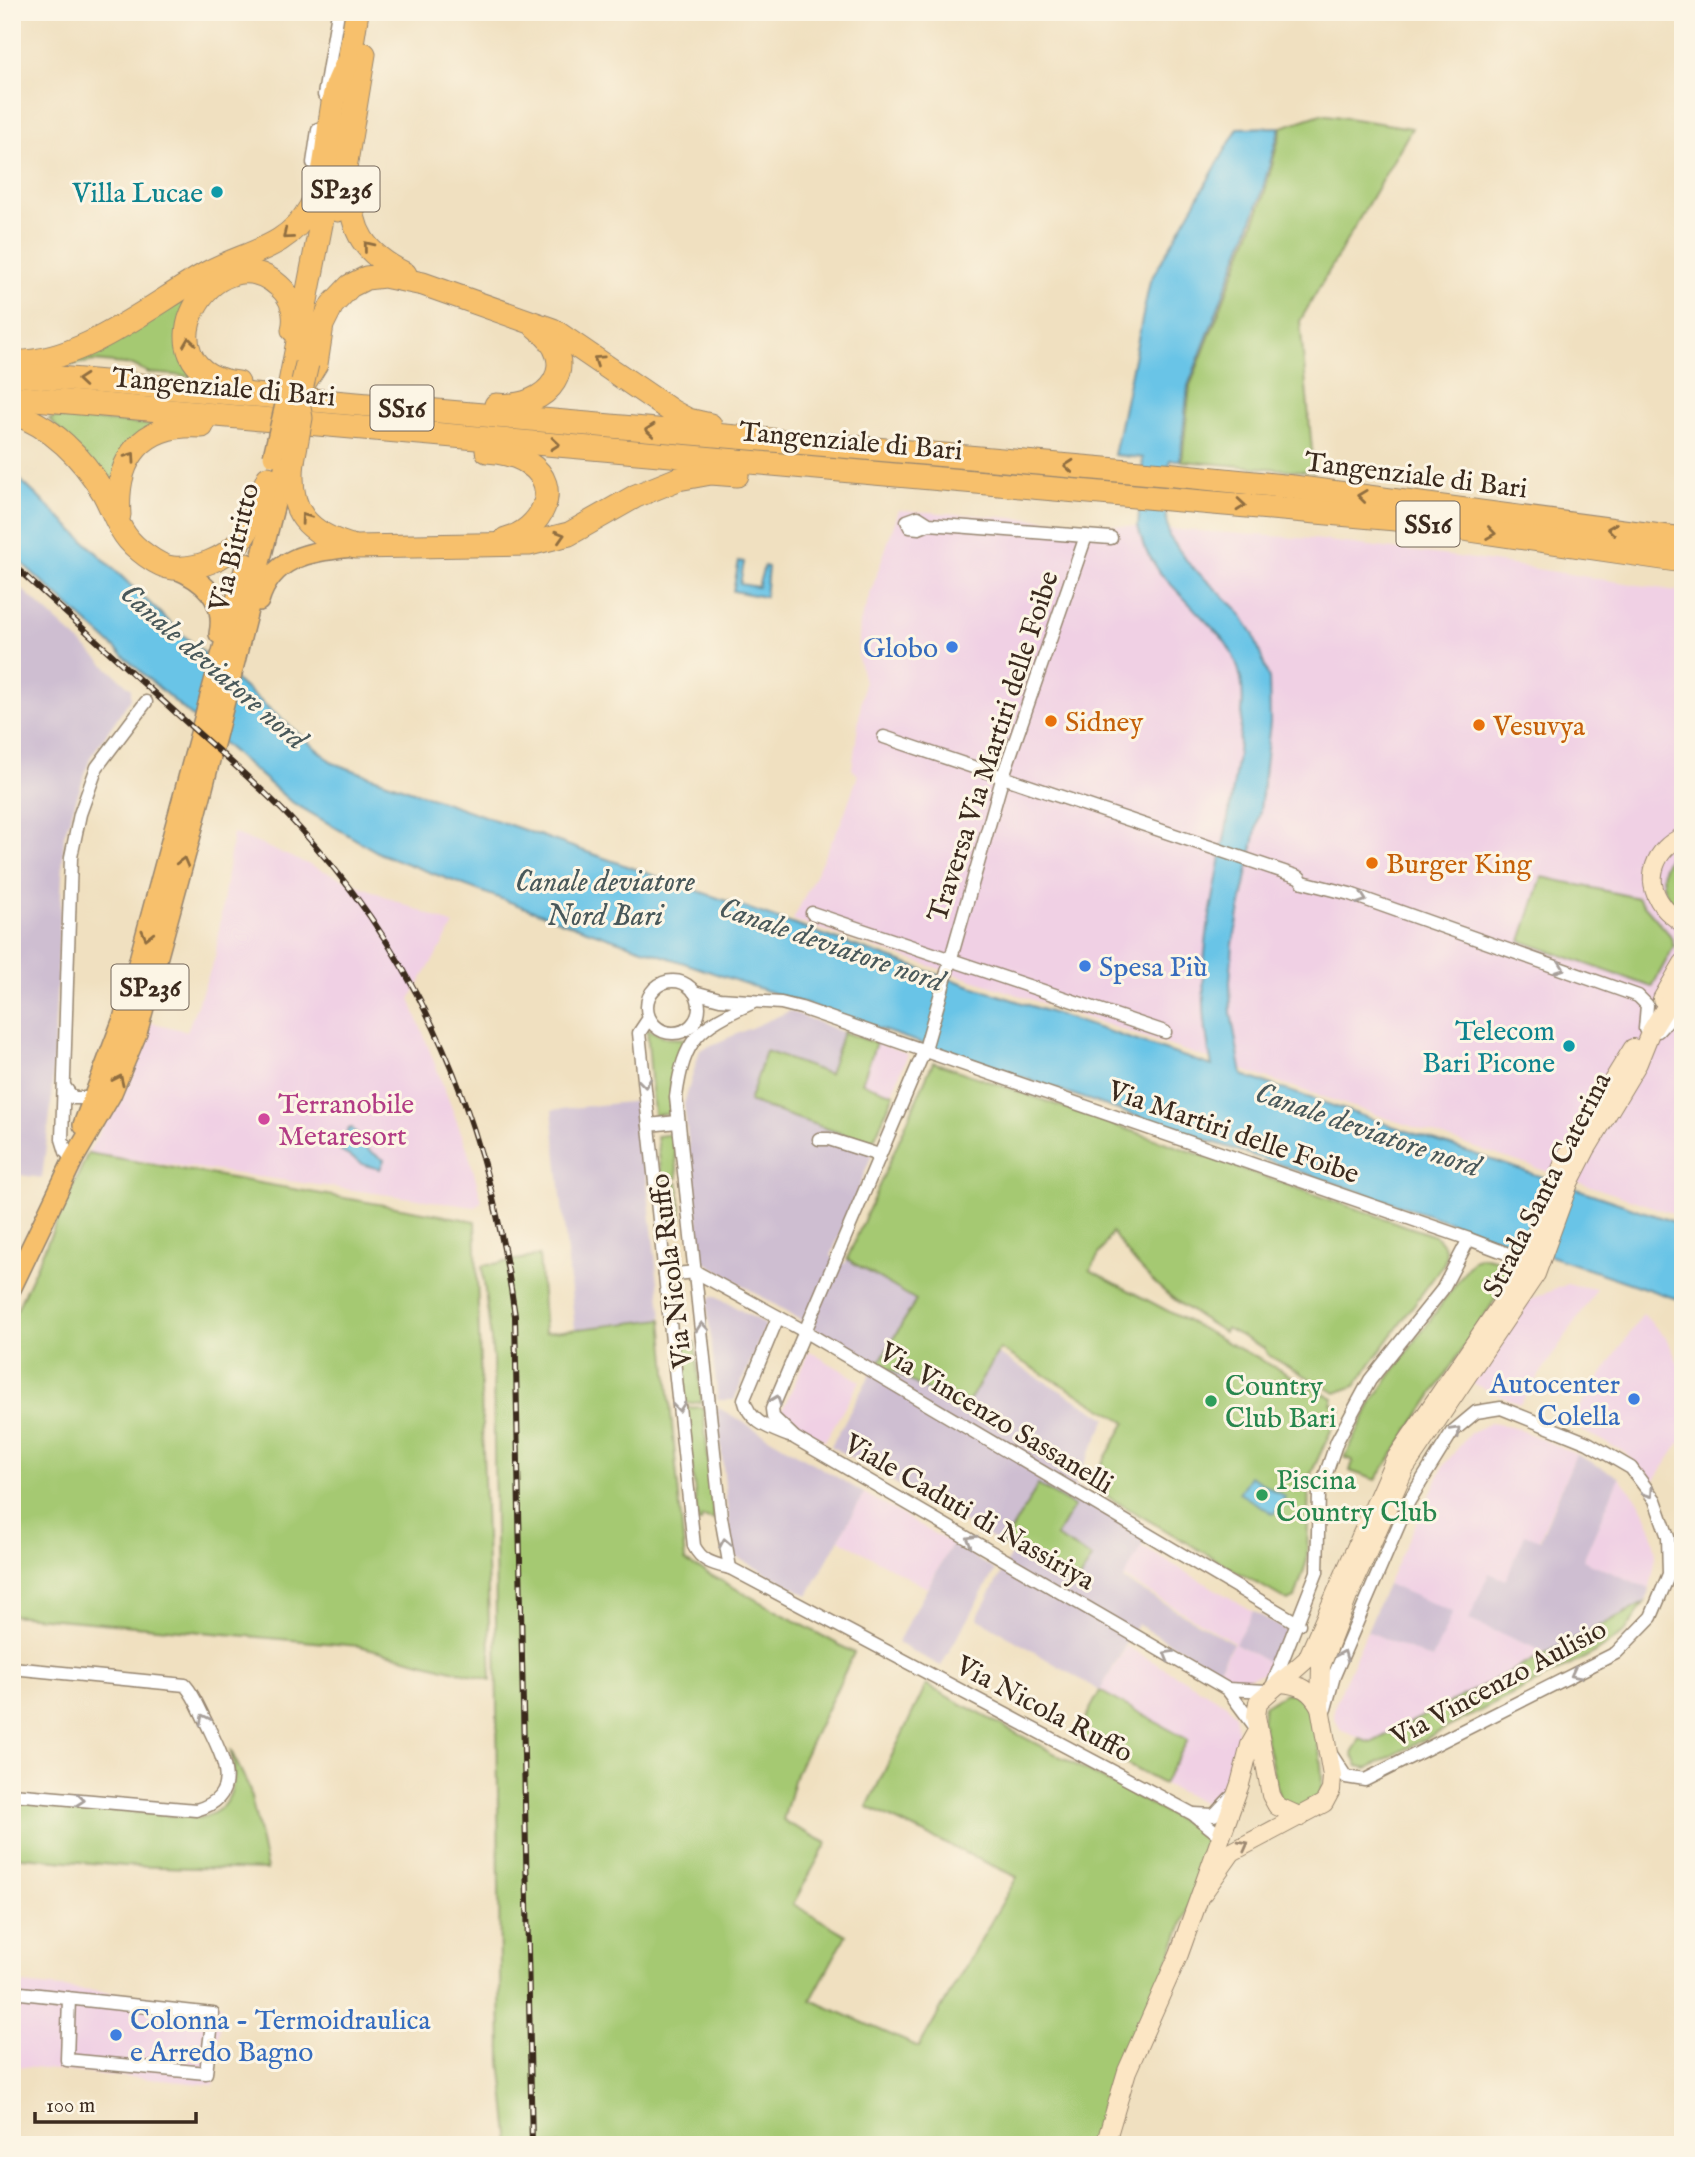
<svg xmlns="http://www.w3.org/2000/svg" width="1695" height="2157" font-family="'IM FELL English',serif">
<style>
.built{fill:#f0d0e4}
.industrial{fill:#cebed1}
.green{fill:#a5c972;stroke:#707a48;stroke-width:2}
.water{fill:#69c4e7;stroke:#527782;stroke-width:2}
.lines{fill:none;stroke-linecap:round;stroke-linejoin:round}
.street-casing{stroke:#96856f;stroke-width:15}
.secondary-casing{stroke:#96856f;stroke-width:20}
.primary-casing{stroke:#96856f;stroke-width:22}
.highway-casing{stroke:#96856f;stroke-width:25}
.street{stroke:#fff;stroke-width:12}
.secondary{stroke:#fce6c4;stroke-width:18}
.primary{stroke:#f7c06c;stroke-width:19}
.highway{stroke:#f7c06c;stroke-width:23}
.rail-casing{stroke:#3b2a1e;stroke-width:6}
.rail{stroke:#fcf5e5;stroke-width:3.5;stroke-dasharray:10;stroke-linecap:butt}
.primary-bridge-casing{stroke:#96856f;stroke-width:22;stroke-linecap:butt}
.highway-bridge-casing{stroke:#96856f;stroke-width:25;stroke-linecap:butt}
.primary-bridge{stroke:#f7c06c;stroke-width:19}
.highway-bridge{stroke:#f7c06c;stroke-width:23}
.oneway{stroke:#906e41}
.oneway2{stroke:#a79f9a}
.oneway3{stroke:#9c8871}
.culture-dot{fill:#0f9aa8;stroke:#fcf5e5;stroke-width:2.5}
.shop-dot{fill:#3f7fe0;stroke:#fcf5e5;stroke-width:2.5}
.food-dot{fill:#e8710a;stroke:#fcf5e5;stroke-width:2.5}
.hotel-dot{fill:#d1479c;stroke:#fcf5e5;stroke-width:2.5}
.leisure-dot{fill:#2e9e5b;stroke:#fcf5e5;stroke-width:2.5}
.labels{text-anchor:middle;stroke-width:6;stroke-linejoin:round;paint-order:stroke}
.shield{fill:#fcf5e5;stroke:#75675a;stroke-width:2}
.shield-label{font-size:26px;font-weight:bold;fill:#3b2a1e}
.culture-label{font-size:28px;fill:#0d838f;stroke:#fcf5e5;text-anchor:end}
.street-label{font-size:28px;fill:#3b2a1e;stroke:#fcf5e5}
.shop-label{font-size:28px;fill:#366cbe;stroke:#fcf5e5;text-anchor:end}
.food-label{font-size:28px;fill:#c56008;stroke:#fcf5e5;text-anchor:start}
.hotel-label{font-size:28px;fill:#b23c85;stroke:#fcf5e5;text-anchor:start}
.leisure-label{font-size:28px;fill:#27864d;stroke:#fcf5e5;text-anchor:start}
.water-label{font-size:30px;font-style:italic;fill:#49585a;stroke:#fcf5e5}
</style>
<rect width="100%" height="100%" fill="#fcf5e5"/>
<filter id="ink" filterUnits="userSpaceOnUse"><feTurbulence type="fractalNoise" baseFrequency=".0143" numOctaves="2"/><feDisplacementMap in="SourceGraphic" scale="14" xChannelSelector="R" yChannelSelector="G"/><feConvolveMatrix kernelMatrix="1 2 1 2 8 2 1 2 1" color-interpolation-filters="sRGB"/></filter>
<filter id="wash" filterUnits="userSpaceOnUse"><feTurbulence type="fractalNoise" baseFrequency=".00686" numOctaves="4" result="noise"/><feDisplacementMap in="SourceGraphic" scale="28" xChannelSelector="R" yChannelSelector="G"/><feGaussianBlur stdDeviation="1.57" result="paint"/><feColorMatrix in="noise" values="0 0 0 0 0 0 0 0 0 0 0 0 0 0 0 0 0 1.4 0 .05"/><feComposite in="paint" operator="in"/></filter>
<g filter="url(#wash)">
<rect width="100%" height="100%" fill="#f0e0c0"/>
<g class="built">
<path d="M899,510l414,29 161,20 209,33v625l-890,-297 49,-100 16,-45 -6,-6 12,-87 -6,-25 2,-34z"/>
<path d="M233,833l221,92 -44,74 57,149 15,53 -7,6 -387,-54 41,-76 20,-55 38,9 28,-73z"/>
<path d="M876,1043l32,11 -16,39 -30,-10z"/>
<path d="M1568,1284l29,5 -77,115 -49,-21 58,-83z"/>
<path d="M1643,1314l24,25 16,34v65l-29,43 -31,-30 -55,-27z"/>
<path d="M809,1351l51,30 -35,60 -45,-26z"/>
<path d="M1490,1423l21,3 65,28 -37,86 -14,-5 -19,46 -17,-7 -19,46 77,33 -176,90 -31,-13 -6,-14v-9l33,-76 65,28 20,-47 -65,-28 57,-119 27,-33z"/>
<path d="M1619,1477l22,27 10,23 5,28 -6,34 -67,-29z"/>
<path d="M864,1493l88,51 -25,44 -88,-49z"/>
<path d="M1139,1545l114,66 -18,32 36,21 -6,8 -24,8 -23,-9 16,-29 -113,-66z"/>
<path d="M1126,1646l100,58 9,11 4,29 -26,63 -50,-23 24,-44 -87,-49z"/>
<path d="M12,1983l210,21 -8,81 -202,-19z"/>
</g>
<g class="industrial">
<path d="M12,580l119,109v9l-40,58 -27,79 -13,272 -9,71 -30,-4z"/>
<path d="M790,1011l52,21 33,115 -44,109 14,8 2,-5 69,41 -2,5 193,113 -33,67 77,44 -28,51 110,63 -15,27 -81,-46 -37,67 -123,-73 36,-67 -182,-105 44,-80 -173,-106 -18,-156 16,-54z"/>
<path d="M638,1101l24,218 -87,10 -23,-219z"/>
<path d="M716,1296l50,29 -32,75h-16l-11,-95 4,-8z"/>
<path d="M717,1407l147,86 -56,102 -76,-40z"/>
<path d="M1576,1454l43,23 -36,83 67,29 -6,14 -97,50 -78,-33 20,-47 17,7 19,-46 15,6z"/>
<path d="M952,1544l43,26 -54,96 -44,-23z"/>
<path d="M1387,1584l66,28 -21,47 -65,-28z"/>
<path d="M1253,1611l33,19 -15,34 -36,-21z"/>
</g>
<g class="green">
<path d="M1321,114l91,14 -112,193 14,151 -132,-11 8,-75 72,-184 20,-75z"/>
<path d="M201,284l-11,16 7,77 -48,-4 -16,-8 -39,-4 -24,4 -23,-1z"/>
<path d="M56,417l101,8 -47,60 -61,-66z"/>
<path d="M1683,846v66c-25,-18 -30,-49 0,-66z"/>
<path d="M1542,877l96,21 32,37 4,11 -22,41 -131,-46z"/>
<path d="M647,1029l20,9 21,1 -17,41v34l-17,1z"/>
<path d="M843,1032l33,11 -14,40 32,11 -22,50 -123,-42 17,-51 63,23z"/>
<path d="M933,1062l502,174c9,8 14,16 9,27l-89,123 -19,7 -68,-38 -4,-7 -38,-20 -2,4c-49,-29 -80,-52 -112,-100l-22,38 243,128 -2,6 10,5 -32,69 -2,82 -12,38 -7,3 -199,-115 37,-64 -126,-73 -37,62 -84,-48 37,-63 -69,-41z"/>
<path d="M673,1134l5,44 -16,2 -5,-44z"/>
<path d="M88,1153l387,68 16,459 -132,-34 -347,-31v-295z"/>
<path d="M678,1183l4,36 -16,2 -4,-36z"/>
<path d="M539,1256l6,77 117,-14 23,242 169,92 -58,120 -13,48 44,22 -34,61 53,31 -35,65 108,47 98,-170 -150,-70 59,-122 289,154 -117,306h-588l-9,-84 -8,-704 -11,-91z"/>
<path d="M1480,1257c15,0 29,5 28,23l-132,200 -26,-9 3,-10 -8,-4 28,-57 100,-140z"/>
<path d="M695,1342l7,60 -16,2 -6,-60z"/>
<path d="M703,1407l11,113 -12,-3 -1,5h-3l-12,-114z"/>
<path d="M1038,1485l36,21 -18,31 36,21 -17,29 -72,-42z"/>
<path d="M1644,1603l-19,29 -29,20 -228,116 -10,-2 -6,-12 8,-15 11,4z"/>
<path d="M1100,1691l88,49 -25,44 -88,-47z"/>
<path d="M1285,1693c10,1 18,5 23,14 8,17 18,71 12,88l-20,12 -12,-2 -9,-8 -17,-76 2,-15z"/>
<path d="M230,1749l19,38 18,83 -142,-4 -113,-10v-54l187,16c36,-7 39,-40 31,-69z"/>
</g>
<g class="water">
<path d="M1280,127l-20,72 -72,187 -8,74h-10l-5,51 4,25 21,29 46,43 17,25 16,46 1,43 -10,88 -27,134 -3,38 1,31 11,62 441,150v76l-1117,-378 -185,-69 -91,-53 -139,-120 -139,-127v-82l172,164 149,127 602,211 277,92c-10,-45 -11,-92 -4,-138 10,-62 25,-122 31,-185 2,-21 6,-43 2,-64 -3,-15 -9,-27 -17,-39l-64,-67 -16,-26 -6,-20 5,-69 -29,-3 36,-174 88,-153z"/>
<path d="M739,561l5,1 -4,22 18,3 6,-21 4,1 -3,30 -32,-6z"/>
<path d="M352,1128l16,22 16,10 -4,9 -15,-4 -25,-14 8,-22z"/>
<path d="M1250,1476l35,21 -11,17 -35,-21z"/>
</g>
</g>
<g filter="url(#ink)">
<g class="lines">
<defs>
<g id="street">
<path d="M324,95l14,-83"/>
<path d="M313,163l5,-33"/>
<path d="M929,524l-10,4 -9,-1 -3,-6 11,-4 11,7 182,14"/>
<path d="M1086,536l-83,240 -78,273 -153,360 1,8 22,21 432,251 29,39"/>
<path d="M884,737l415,140 4,5 47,12 288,102 9,9 -2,24"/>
<path d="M812,913l353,119"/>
<circle cx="673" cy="1007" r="26"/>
<path d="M694,992l26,7 61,4 20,5 668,231 58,22"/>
<path d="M649,1018l-10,15 55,513c8,16 20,18 36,22l463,246 29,23"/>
<path d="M1658,1031l11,-12 14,-4"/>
<path d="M64,1086l9,12h17l6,-6"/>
<path d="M649,1125l28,-3"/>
<path d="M819,1139h10l50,16"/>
<path d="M73,1160l-7,-8 -4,-13 9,-282 9,-43 17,-47 49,-65"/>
<path d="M665,1275l31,-3 108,59 495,293"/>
<path d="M778,1317l-34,82c5,23 25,29 45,37"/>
<path d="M730,1568l-9,-51 -45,-420c8,-59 22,-70 76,-94"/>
<path d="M12,1668l173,17c10,11 15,26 22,39 15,32 38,72 -11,86l-184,-16"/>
<path d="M1227,1689l40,2"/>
<path d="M1271,1689l46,-117 2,-78 18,-53 33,-61 72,-90 27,-51"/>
<path d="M1325,1709l9,-33 75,-175 43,-69 24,-20 25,-4 87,35 43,25 24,32 13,37 1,37 -18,43 -35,36 -251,127 -19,-3 -15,-23"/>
<path d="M1194,1814l20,1 16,-17"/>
<path d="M12,1992l201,22 -7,59 -139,-13 2,-62"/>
</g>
<g id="secondary">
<path d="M1683,837c-28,11 -40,43 -21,68 5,8 14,13 21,19"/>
<path d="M1662,999l21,-36"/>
<path d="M1281,1683c20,2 29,6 39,24"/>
<path d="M1301,1817l-24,-11 -6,-11 -15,-79 2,-14 49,-43 87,-198 123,-180 49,-124 67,-109"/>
<path d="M1203,1893l29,-41 92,-49 7,-13 1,-14 -12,-69 1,-41 28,-72 56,-126 131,-194 33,-91 18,-35 51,-85 12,-30 25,-41 8,-4"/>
<path d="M1105,2145l22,-74 52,-117 61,-170 10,-39 8,-14"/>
</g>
<g id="primary">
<path d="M174,568c29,12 52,31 45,66"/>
<path d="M259,601c14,-46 52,-49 93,-54"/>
<path d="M83,1125l40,-106 123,-456"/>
<path d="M12,1287l61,-127 38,-65 26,-62 54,-198 95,-375"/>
</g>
<g id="highway">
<path d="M347,75l10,-63"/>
<path d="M351,186c-2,45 14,68 54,88"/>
<path d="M338,210l26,-156"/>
<path d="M12,362c67,4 141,-59 197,-90 37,-20 78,-23 101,-64 20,-35 16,-81 26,-119 3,-10 9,-20 13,-30"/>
<path d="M12,374l1163,101 118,12 390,52"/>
<path d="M238,383c-106,-12 -24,-156 41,-97 13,11 18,28 14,44"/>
<path d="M303,385l13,-21 6,-39 10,-20 18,-19 16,-8 18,-2 39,8 130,46 120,82 15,8 22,5"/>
<path d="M289,388l39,-200"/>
<path d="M12,397l1383,122 288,42"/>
<path d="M496,405c54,5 88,-42 40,-78"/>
<path d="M12,413c39,12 71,45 91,79 8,14 13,30 22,43 8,12 33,32 48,33 23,2 52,-9 67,-27 13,-16 19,-44 28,-63"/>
<path d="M487,451c14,1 29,4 41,12 37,24 12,68 -22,76"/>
<path d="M293,461c-6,51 14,73 62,86l174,-3 40,-10 67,-38 42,-17 33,-6 26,2"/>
<path d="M119,515c-4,-57 23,-93 83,-89"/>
</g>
</defs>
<use href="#street" class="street-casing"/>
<use href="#secondary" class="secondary-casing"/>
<use href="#primary" class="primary-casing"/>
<use href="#highway" class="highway-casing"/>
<use href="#street" class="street"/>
<use href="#secondary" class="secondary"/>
<use href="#primary" class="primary"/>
<use href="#highway" class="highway"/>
<defs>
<path id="rail" d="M12,564c58,52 115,105 173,157 35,32 72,62 105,97 134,141 199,307 225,498l17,829"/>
</defs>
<use href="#rail" class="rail-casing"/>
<use href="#rail" class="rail"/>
<defs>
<path id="primary-bridge" d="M273,456l16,-68"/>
<path id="highway-bridge" d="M293,461l8,-43 -3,-15 9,-39"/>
</defs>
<use href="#primary-bridge" class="primary-bridge-casing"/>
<use href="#highway-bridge" class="highway-bridge-casing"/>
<use href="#primary-bridge" class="primary-bridge"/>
<use href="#highway-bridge" class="highway-bridge"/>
</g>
<defs><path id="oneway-chevron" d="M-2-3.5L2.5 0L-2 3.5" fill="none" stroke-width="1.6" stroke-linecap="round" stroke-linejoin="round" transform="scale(1.75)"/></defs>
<g class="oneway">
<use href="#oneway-chevron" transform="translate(287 235) rotate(140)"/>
<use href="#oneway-chevron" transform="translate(368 246) rotate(-129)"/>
<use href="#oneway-chevron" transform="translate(189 342) rotate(-98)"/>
<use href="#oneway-chevron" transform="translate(598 360) rotate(-146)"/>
<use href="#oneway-chevron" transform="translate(82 380) rotate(-175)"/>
<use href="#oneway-chevron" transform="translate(650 430) rotate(-175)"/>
<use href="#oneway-chevron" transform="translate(555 444) rotate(5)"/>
<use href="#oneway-chevron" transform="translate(131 457) rotate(-55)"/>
<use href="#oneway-chevron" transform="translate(1069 466) rotate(-175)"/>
<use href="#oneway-chevron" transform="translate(1362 496) rotate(-173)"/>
<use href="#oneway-chevron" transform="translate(1241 505) rotate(5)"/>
<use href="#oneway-chevron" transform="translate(305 518) rotate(-126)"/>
<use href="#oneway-chevron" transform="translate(1612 529) rotate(-172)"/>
<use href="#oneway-chevron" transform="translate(1491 533) rotate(8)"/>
<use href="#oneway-chevron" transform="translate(560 536) rotate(-17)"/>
<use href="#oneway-chevron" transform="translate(183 862) rotate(-75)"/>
<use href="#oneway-chevron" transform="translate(147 935) rotate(104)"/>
<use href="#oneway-chevron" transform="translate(119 1080) rotate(-65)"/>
</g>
<g class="oneway2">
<use href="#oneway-chevron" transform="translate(1362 899) rotate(19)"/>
<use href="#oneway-chevron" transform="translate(1560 968) rotate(20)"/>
<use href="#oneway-chevron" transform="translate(645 1083) rotate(84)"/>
<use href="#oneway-chevron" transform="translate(702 1327) rotate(-96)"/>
<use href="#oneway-chevron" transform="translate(776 1400) rotate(-69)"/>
<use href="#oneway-chevron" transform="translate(679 1407) rotate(84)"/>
<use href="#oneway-chevron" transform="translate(1456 1431) rotate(-47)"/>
<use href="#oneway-chevron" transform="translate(1649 1493) rotate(55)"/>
<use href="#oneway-chevron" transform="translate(971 1540) rotate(-150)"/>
<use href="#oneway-chevron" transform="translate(725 1543) rotate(-100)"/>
<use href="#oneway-chevron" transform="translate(1168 1655) rotate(-150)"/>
<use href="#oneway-chevron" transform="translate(1343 1655) rotate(-67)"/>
<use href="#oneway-chevron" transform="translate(1575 1674) rotate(153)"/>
<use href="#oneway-chevron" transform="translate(204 1719) rotate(-116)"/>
<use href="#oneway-chevron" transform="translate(80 1800) rotate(5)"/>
</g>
<use class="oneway3" href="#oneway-chevron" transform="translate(1244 1845) rotate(-28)"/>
</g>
<g class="culture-dot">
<circle cx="217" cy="192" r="7"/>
<circle cx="1569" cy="1046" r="7"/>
</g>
<g class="shop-dot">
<circle cx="952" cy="647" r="7"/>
<circle cx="1085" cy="966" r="7"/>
<circle cx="1634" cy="1399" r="7"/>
<circle cx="116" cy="2035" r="7"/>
</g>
<g class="food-dot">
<circle cx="1051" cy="721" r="7"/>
<circle cx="1479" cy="725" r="7"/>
<circle cx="1372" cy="863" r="7"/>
</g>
<circle class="hotel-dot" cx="264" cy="1119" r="7"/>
<g class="leisure-dot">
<circle cx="1211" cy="1401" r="7"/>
<circle cx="1262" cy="1495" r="7"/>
</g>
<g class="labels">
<g class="shield">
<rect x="302.5" y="166.5" width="77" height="45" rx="5"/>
<rect x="370.5" y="385.5" width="63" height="45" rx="5"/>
<rect x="1396.5" y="501.5" width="63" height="45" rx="5"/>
<rect x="111.5" y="964.5" width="77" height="45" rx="5"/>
</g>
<g class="shield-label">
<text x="341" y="198">SP236</text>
<text x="402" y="417">SS16</text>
<text x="1428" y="533">SS16</text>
<text x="150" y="996">SP236</text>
</g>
<g class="culture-label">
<text x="203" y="202">Villa Lucae</text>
<text x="1555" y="1040">Telecom<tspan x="1555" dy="32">Bari Picone</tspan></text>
</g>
<g class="street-label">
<text transform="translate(224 386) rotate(5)" y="10">Tangenziale di Bari</text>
<text transform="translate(851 440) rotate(5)" y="10">Tangenziale di Bari</text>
<text transform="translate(1416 474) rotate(7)" y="10">Tangenziale di Bari</text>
<text transform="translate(233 547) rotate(-76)" y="10">Via Bitritto</text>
<text transform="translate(992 746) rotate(-72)" y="10">Traversa Via Martiri delle Foibe</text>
<text transform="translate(1234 1131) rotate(19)" y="10">Via Martiri delle Foibe</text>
<text transform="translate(1546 1184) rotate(-63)" y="10">Strada Santa Caterina</text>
<text transform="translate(670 1271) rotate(-97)" y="10">Via Nicola Ruffo</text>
<text transform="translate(997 1417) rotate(31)" y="10">Via Vincenzo Sassanelli</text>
<text transform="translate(970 1511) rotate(30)" y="10">Viale Caduti di Nassiriya</text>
<text transform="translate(1498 1682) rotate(-28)" y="10">Via Vincenzo Aulisio</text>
<text transform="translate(1045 1708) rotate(28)" y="10">Via Nicola Ruffo</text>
</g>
<g class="shop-label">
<text x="938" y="657">Globo</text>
<text x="1099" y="976" text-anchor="start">Spesa Più</text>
<text x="1620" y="1393">Autocenter<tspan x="1620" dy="32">Colella</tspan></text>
<text x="130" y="2029" text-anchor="start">Colonna - Termoidraulica<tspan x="130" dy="32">e Arredo Bagno</tspan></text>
</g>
<g class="food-label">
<text x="1065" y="731">Sidney</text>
<text x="1493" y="735">Vesuvya</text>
<text x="1386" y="873">Burger King</text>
</g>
<g class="hotel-label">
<text x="278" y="1113">Terranobile<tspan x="278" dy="32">Metaresort</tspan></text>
</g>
<g class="leisure-label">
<text x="1225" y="1395">Country<tspan x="1225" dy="32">Club Bari</tspan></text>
<text x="1276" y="1489">Piscina<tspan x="1276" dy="32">Country Club</tspan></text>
</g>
<g class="water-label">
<text transform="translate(214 666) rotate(41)" y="10">Canale deviatore nord</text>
<text x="605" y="891">Canale deviatore<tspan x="605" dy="34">Nord Bari</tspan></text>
<text transform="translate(832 944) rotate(19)" y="10">Canale deviatore nord</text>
<text transform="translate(1368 1129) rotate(19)" y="10">Canale deviatore nord</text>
</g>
</g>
<rect width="1695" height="2157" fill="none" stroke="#fcf5e5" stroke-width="42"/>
<path d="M35 2112v10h161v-10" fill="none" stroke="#3b2a1e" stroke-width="3.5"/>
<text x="46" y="2112" font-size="21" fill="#3b2a1e" stroke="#fcf5e5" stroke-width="5" paint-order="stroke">100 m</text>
</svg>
